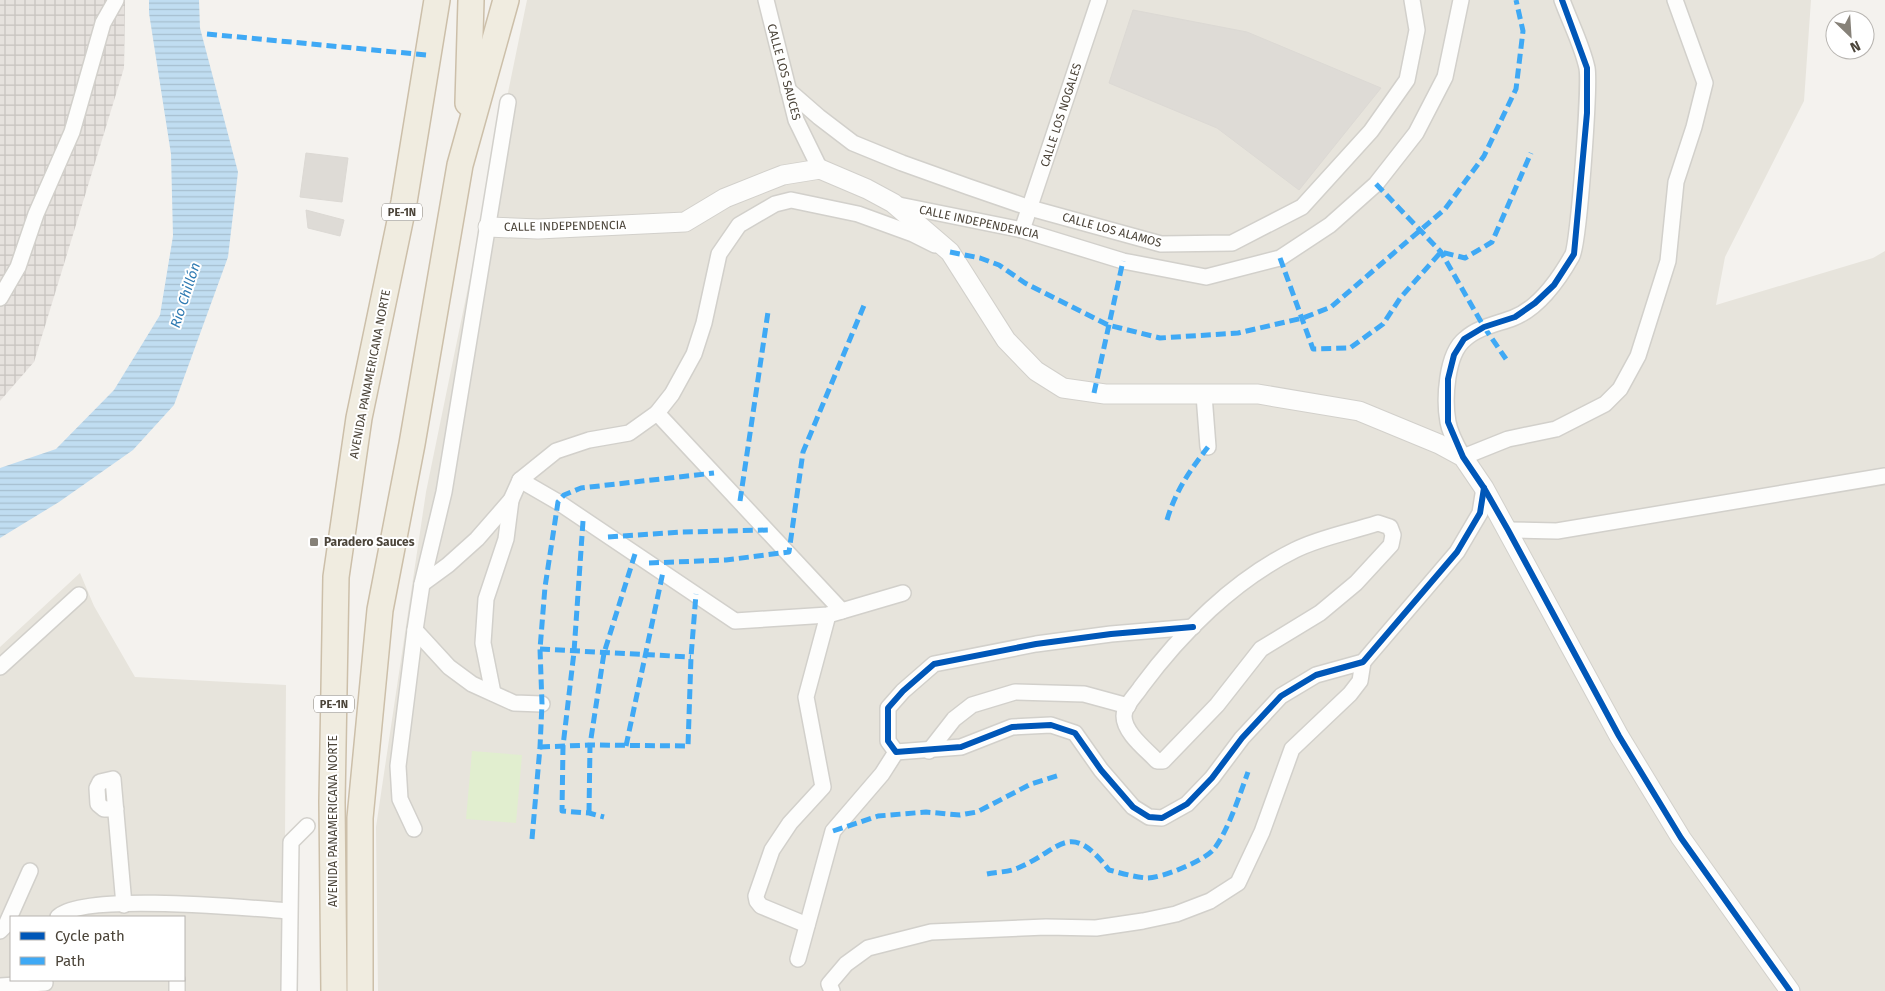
<svg xmlns="http://www.w3.org/2000/svg" width="1885" height="991" font-family="'Fira Sans',sans-serif">
<style>
.residential{fill:#e7e4dc;fill-rule:evenodd}
.industrial{fill:url(#industrial-grid)}
.grass{fill:#e1eecf}
.water{fill:url(#water-rules)}
.building{fill:#dedbd6;stroke:#dcd9d4}
.lines{fill:none;stroke-linecap:round;stroke-linejoin:round}
.minor-casing{stroke:#d2d0cb;stroke-width:18}
.tertiary-casing{stroke:#d2d0cb;stroke-width:21}
.trunk-casing{stroke:#ccbfa9;stroke-width:28}
.minor{stroke:#fdfdfc;stroke-width:15}
.tertiary{stroke:#fdfdfc;stroke-width:19}
.trunk{stroke:#f0ece0;stroke-width:25}
.quiet{stroke:#3fa9f5;stroke-width:5;stroke-dasharray:10 5;stroke-linecap:butt}
.cycleway-casing{stroke:#fff;stroke-width:9}
.cycleway{stroke:#0057b8;stroke-width:6}
.poi-dot{fill:#868178;stroke:#fff;stroke-width:2}
.labels{text-anchor:middle;stroke-width:4;stroke-linejoin:round;paint-order:stroke}
.shield{fill:#fff;stroke:#817c74;stroke-width:1}
.shield-label{font-size:11px;font-weight:bold;fill:#4b4439}
.street-label{font-size:12px;fill:#4b4439;stroke:#fff}
.poi-label{font-size:12px;font-weight:bold;fill:#4b4439;stroke:#fff;text-anchor:start}
.water-label{font-size:14px;font-style:italic;fill:#2e7ab2;stroke:#fff}
</style>
<defs>
<pattern id="industrial-grid" width="8" height="8" patternUnits="userSpaceOnUse" patternTransform="scale(1.25)"><rect width="8" height="8" fill="#e6e2de"/><path d="M0 4h8M4 0v8" fill="none" stroke="#c7c3bf"/></pattern>
<pattern id="water-rules" width="6" height="5" patternUnits="userSpaceOnUse" patternTransform="scale(1.25)"><rect width="6" height="5" fill="#c0ddf1"/><path d="M0 2.5h6" fill="none" stroke="#a6bfcf"/></pattern>
</defs>
<rect width="100%" height="100%" fill="#f4f2ee"/>
<g class="residential">
<path d="M527,0h1284l-7,101 -79,156 -9,48 157,-47 12,-7v740h-1507l-2,-164 50,-335z"/>
<path d="M80,573l14,33 41,71 151,8 -2,306h-284v-344zM11,917h173v63h-173z"/>
</g>
<path class="industrial" d="M0,0h125l-1,68 -90,294 -34,39z"/>
<path class="grass" d="M472,751l50,4 -6,68 -50,-4z"/>
<path class="water" d="M149,0h50l1,28 38,144 -10,85 -54,148 -41,45 -74,52 -59,36v-70l56,-19 58,-59 46,-75 13,-79 -2,-82 -22,-141z"/>
<g class="building">
<path d="M1133,10l114,22 134,56 -82,102 -82,-62 -108,-45z"/>
<path d="M306,153l42,5 -6,44 -42,-5z"/>
<path d="M306,210l38,10 -4,16 -32,-8z"/>
</g>
<g class="lines">
<defs>
<g id="minor">
<path d="M766,0l30,120 24,49"/>
<path d="M1562,0c8,22 20,45 25,68 3,16 -8,177 -15,188 -13,23 -33,52 -59,62 -16,6 -35,9 -48,21 -19,15 -21,61 -17,83 2,12 9,24 15,35l45,-18 48,-10 49,-25 15,-15 18,-33 30,-95 8,-79 18,-55 11,-44 -30,-83"/>
<path d="M788,90l31,27 34,26 49,20 67,24 61,21 131,36 71,-1 70,-36 69,-76 36,-51 10,-50 -5,-30"/>
<path d="M894,204l128,26 101,31 83,16 74,-19 50,-33 46,-41 40,-51 29,-56 16,-77"/>
<path d="M1022,230l77,-230"/>
<path d="M0,298l18,-31 18,-53 36,-82 31,-109 13,-23"/>
<path d="M1204,395l4,52"/>
<path d="M657,413l185,198"/>
<path d="M520,480l38,22 177,119 93,-6 75,-22"/>
<path d="M1378,523l12,4 3,8 -2,10 -35,38 -36,30 -59,36 -44,56 -54,56h-6c-10,-11 -33,-28 -33,-45 0,-10 12,-21 17,-29 40,-54 93,-107 154,-137 26,-13 56,-18 83,-27z"/>
<path d="M1508,530l49,1 328,-55"/>
<path d="M422,584l26,-19 29,-26 34,-39 9,-20 36,-29 33,-11 40,-7 28,-20 15,-19 22,-40 10,-31 15,-69 20,-29 36,-21 16,-4 67,14 55,20 22,11"/>
<path d="M1193,627l-82,7 -75,10 -102,20 -31,27 -15,17v33l8,11 65,-5 51,-20 39,-2 24,8 26,37 32,37 16,10 13,1 25,-14 25,-26 30,-40 39,-42 35,-21 47,-13 94,-110 23,-39 4,-25"/>
<path d="M415,630l34,37 23,17 42,19 28,1"/>
<path d="M0,667l79,-72"/>
<path d="M493,693l-10,-50 3,-44 20,-60 5,-39"/>
<path d="M929,751l25,-32 18,-14 43,-13 69,2 44,12"/>
<path d="M116,809h-12l-6,-5 -1,-16 3,-6 13,-3 11,126"/>
<path d="M414,829l-14,-30 -2,-33 17,-136 7,-46 22,-92 64,-390"/>
<path d="M58,917c24,-25 191,-9 231,-6"/>
<path d="M807,925l-46,-19 -4,-5 -1,-5 16,-46 18,-27 33,-36 -17,-90 22,-82"/>
<path d="M0,931l6,-6 24,-54"/>
<path d="M798,959l35,-128 49,-57 14,-22"/>
<path d="M177,980v11"/>
<path d="M0,986l45,-3"/>
<path d="M289,991l2,-149 16,-16"/>
<path d="M832,991l-3,-7 17,-20 22,-16 63,-16 115,-5 50,1 47,-7 33,-7 34,-13 28,-18 24,-51 30,-83 58,-55 10,-13 3,-19"/>
</g>
<path id="tertiary" d="M488,227l50,2 147,-7 40,-24 58,-23 37,-6 47,20 26,14 57,49 56,88 30,31 27,17 42,6h153l101,17 80,33 24,13 21,31 135,248 62,102 109,153"/>
<g id="trunk">
<path d="M468,103l3,-103"/>
<path d="M334,991l-2,-189 4,-225 23,-159 45,-216 33,-202"/>
<path d="M360,991v-173l20,-208 32,-166 48,-279 46,-165"/>
</g>
</defs>
<use href="#minor" class="minor-casing"/>
<use href="#tertiary" class="tertiary-casing"/>
<use href="#trunk" class="trunk-casing"/>
<use href="#minor" class="minor"/>
<use href="#tertiary" class="tertiary"/>
<use href="#trunk" class="trunk"/>
<g class="quiet">
<path d="M207,34l219,21"/>
<path d="M1376,184l65,68 43,75 22,32"/>
<path d="M950,252l30,6 19,7 26,18 83,42 52,13 78,-5 65,-15 28,-11 114,-98 39,-53 32,-67 7,-58 -7,-31"/>
<path d="M1280,258l33,91 37,-1 33,-24 18,-27 40,-45 24,6 27,-16 39,-89"/>
<path d="M1094,393l29,-132"/>
<path d="M740,501l28,-189"/>
<path d="M1167,520c8,-28 23,-50 41,-73"/>
<path d="M583,521l-9,131 -11,94 -1,65 27,2 15,4"/>
<path d="M608,537l74,-5 86,-2"/>
<path d="M649,563l77,-3 63,-8 14,-100 62,-149"/>
<path d="M540,649l151,8"/>
<path d="M626,746l37,-174"/>
<path d="M540,747l50,-2 98,1 3,-89 5,-63"/>
<path d="M589,813l1,-68 14,-92 31,-99"/>
<path d="M833,831l45,-15 48,-4 34,3 17,-3 54,-28 29,-9"/>
<path d="M532,839l8,-92 2,-43 -2,-55 5,-62 13,-85 6,-7 17,-7 133,-15"/>
<path d="M987,874c10,-2 22,-2 31,-6 44,-19 51,-49 91,2 12,3 25,7 38,8 15,0 57,-17 67,-29 14,-18 26,-55 34,-77"/>
</g>
<defs>
<g id="cycleway">
<path d="M1562,0l25,68v45l-13,141 -20,31 -19,18 -20,14 -31,10 -20,12 -10,16 -6,24v43l15,35 21,31 24,42 111,206 62,102 109,153"/>
<path d="M1193,627l-82,7 -75,10 -102,20 -31,27 -15,17v33l8,11 65,-5 51,-20 39,-2 24,8 26,37 32,37 16,10 13,1 25,-14 25,-26 30,-40 39,-42 35,-21 47,-13 94,-110 23,-39 4,-25"/>
</g>
</defs>
<use href="#cycleway" class="cycleway-casing"/>
<use href="#cycleway" class="cycleway"/>
</g>
<rect class="poi-dot" x="309" y="537" width="10" height="10" rx="2.5"/>
<g class="labels">
<g class="shield">
<rect x="382" y="203.5" width="40" height="17" rx="4"/>
<rect x="314" y="695.5" width="40" height="17" rx="4"/>
</g>
<g class="shield-label">
<text x="402" y="216">PE-1N</text>
<text x="334" y="708">PE-1N</text>
</g>
<g class="street-label">
<text transform="translate(784 72) rotate(75)" y="4">CALLE LOS SAUCES</text>
<text transform="translate(1061 115) rotate(-72)" y="4">CALLE LOS NOGALES</text>
<text transform="translate(979 222) rotate(12)" y="4">CALLE INDEPENDENCIA</text>
<text transform="translate(565 226) rotate(-1)" y="4">CALLE INDEPENDENCIA</text>
<text transform="translate(1112 230) rotate(15)" y="4">CALLE LOS ALAMOS</text>
<text transform="translate(370 374) rotate(-79)" y="4">AVENIDA PANAMERICANA NORTE</text>
<text transform="translate(333 821) rotate(-90)" y="4">AVENIDA PANAMERICANA NORTE</text>
</g>
<g class="poi-label">
<text x="324" y="546">Paradero Sauces</text>
</g>
<g class="water-label">
<text transform="translate(185 295) rotate(-72)" y="5">Río Chillón</text>
</g>
</g>
<rect x="10" y="916" width="175" height="65" fill="#ffffff" stroke="#b7b4b0"/>
<rect x="20" y="932" width="25" height="8" fill="#0057b8" stroke="#b7b4b0"/>
<text x="55" y="941" font-size="15" fill="#4b4439">Cycle path</text>
<rect x="20" y="957" width="25" height="8" fill="#3fa9f5" stroke="#b7b4b0"/>
<text x="55" y="966" font-size="15" fill="#4b4439">Path</text>
<g transform="translate(1850 35) rotate(155)"><circle r="24" fill="#ffffff" stroke="#b7b4b0"/>
<path d="M0-4L9 19L0 12L-9 19Z" fill="#868178"/>
<text y="-8" font-size="14" font-weight="bold" text-anchor="middle" fill="#4b4439">N</text>
</g>
</svg>
